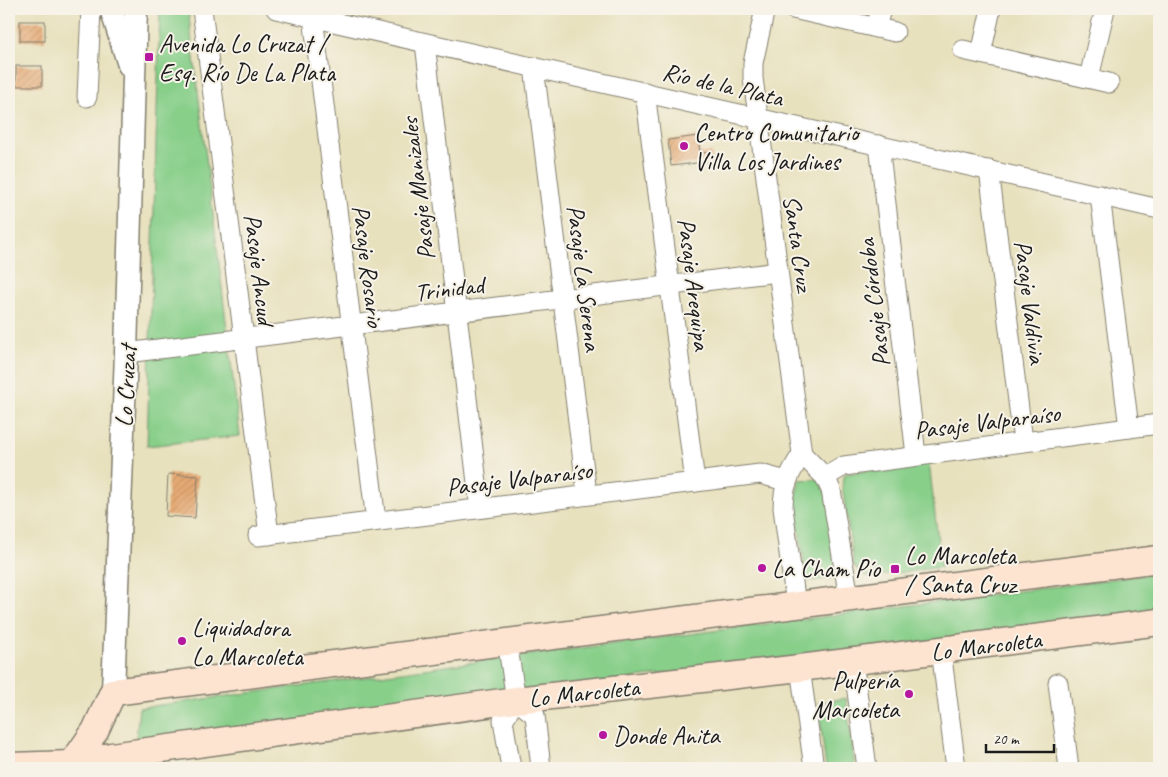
<svg xmlns="http://www.w3.org/2000/svg" width="1168" height="777" font-family="Caveat,sans-serif">
<style>
.green{fill:#88cf8a;stroke:#527653}
.building{fill:url(#building-hatch)}
.lines{fill:none;stroke-linecap:round;stroke-linejoin:round}
.minor-casing{stroke:#827e6d;stroke-width:21}
.tertiary-casing{stroke:#827e6d;stroke-width:25}
.secondary-casing{stroke:#827e6d;stroke-width:29}
.minor{stroke:#fff;stroke-width:19}
.tertiary{stroke:#fff;stroke-width:22}
.secondary{stroke:#fde4d1;stroke-width:26}
.poi-dot{fill:#b5179e;stroke:#f7f3e8;stroke-width:2}
.labels{text-anchor:middle;stroke-width:4;stroke-linejoin:round;paint-order:stroke}
.poi-label{font-size:25px;fill:#1c1c1c;stroke:#f7f3e8;text-anchor:start}
.street-label{font-size:25px;fill:#1c1c1c;stroke:#f7f3e8}
</style>
<defs>
<pattern id="building-hatch" width="6" height="6" patternUnits="userSpaceOnUse" patternTransform="scale(1.25)"><rect width="6" height="6" fill="#e6aa74"/><path d="M-1 1l2-2M0 6l6-6M5 7l2-2" fill="none" stroke="#c59264"/></pattern>
</defs>
<rect width="100%" height="100%" fill="#f7f3e8"/>
<filter id="ink" filterUnits="userSpaceOnUse"><feTurbulence type="fractalNoise" baseFrequency=".02" numOctaves="2"/><feDisplacementMap in="SourceGraphic" scale="10" xChannelSelector="R" yChannelSelector="G"/><feConvolveMatrix kernelMatrix="1 2 1 2 8 2 1 2 1" color-interpolation-filters="sRGB"/></filter>
<filter id="wash" filterUnits="userSpaceOnUse"><feTurbulence type="fractalNoise" baseFrequency=".0096" numOctaves="4" result="noise"/><feDisplacementMap in="SourceGraphic" scale="20" xChannelSelector="R" yChannelSelector="G"/><feGaussianBlur stdDeviation="1.12" result="paint"/><feColorMatrix in="noise" values="0 0 0 0 0 0 0 0 0 0 0 0 0 0 0 0 0 1.4 0 .05"/><feComposite in="paint" operator="in"/></filter>
<g filter="url(#wash)">
<rect width="100%" height="100%" fill="#e8e1be"/>
<g class="green">
<path d="M160,9h28l52,427 -93,10z"/>
<path d="M929,462l12,105 -70,10 -11,-3 -6,-9 -12,-80 3,-11z"/>
<path d="M818,479l11,21 8,78 -30,3 -12,-76 4,-25z"/>
<path d="M1159,573v39l-1023,129 3,-33 358,-49z"/>
<path d="M846,698l9,70h-29l-8,-65z"/>
</g>
<g id="blocks">
<g class="building">
<rect x="20" y="21" width="25" height="20"/>
<rect x="16" y="66" width="26" height="20"/>
<path d="M698,136l2,17 11,-1 2,9 -42,5 -3,-26z"/>
<path d="M168,474l30,2 -3,42 -29,-2z"/>
</g>
</g>
</g>
<g filter="url(#ink)">
<use href="#blocks" fill-opacity="0" stroke="#827e6d" stroke-width="1"/>
<g class="lines">
<defs>
<g id="minor">
<path d="M202,9l67,526"/>
<path d="M276,9l883,200"/>
<path d="M765,9l-12,54v15l49,376c-12,18 -19,32 -19,54l13,97"/>
<path d="M793,9l102,23"/>
<path d="M313,17l63,504"/>
<path d="M876,28l5,-19"/>
<path d="M425,43l55,465"/>
<path d="M963,50l146,33"/>
<path d="M981,54l10,-45"/>
<path d="M534,67l53,427"/>
<path d="M1089,78l16,-69"/>
<path d="M645,92l50,390"/>
<path d="M87,97l4,-88"/>
<path d="M879,145l37,310"/>
<path d="M989,170l34,271"/>
<path d="M1100,195l29,233"/>
<path d="M126,353l652,-81"/>
<path d="M802,454l23,23 6,13 18,108"/>
<path d="M825,477l19,-11 315,-42"/>
<path d="M258,536l502,-62 26,7"/>
<path d="M507,641l9,59 19,15 6,53"/>
<path d="M941,650l15,118"/>
<path d="M853,661l14,107"/>
<path d="M800,668l14,100"/>
<path d="M1058,683l11,85"/>
<path d="M511,768l-8,-48 13,-20"/>
</g>
<g id="tertiary">
<path d="M111,9l18,56"/>
<path d="M113,692l13,-339 10,-344"/>
</g>
<g id="secondary">
<path d="M113,692l1046,-133"/>
<path d="M9,766l63,-2 39,-8 405,-56 284,-32 359,-46"/>
<path d="M72,768v-4l23,-33 18,-39"/>
</g>
</defs>
<use href="#minor" class="minor-casing"/>
<use href="#tertiary" class="tertiary-casing"/>
<use href="#secondary" class="secondary-casing"/>
<use href="#minor" class="minor"/>
<use href="#tertiary" class="tertiary"/>
<use href="#secondary" class="secondary"/>
</g>
</g>
<g class="poi-dot">
<rect x="144" y="52" width="10" height="10" rx="2.5"/>
<circle cx="684" cy="146" r="5"/>
<circle cx="762" cy="568" r="5"/>
<rect x="890" y="564" width="10" height="10" rx="2.5"/>
<circle cx="182" cy="641" r="5"/>
<circle cx="909" cy="694" r="5"/>
<circle cx="603" cy="735" r="5"/>
</g>
<g class="labels">
<g class="poi-label">
<text x="159" y="52">Avenida Lo Cruzat /<tspan x="159" dy="29">Esq. Río De La Plata</tspan></text>
<text x="694" y="141">Centro Comunitario<tspan x="694" dy="29">Villa Los Jardines</tspan></text>
<text x="905" y="564">Lo Marcoleta<tspan x="905" dy="29">/ Santa Cruz</tspan></text>
<text x="772" y="577">La Cham Pío</text>
<text x="192" y="636">Liquidadora<tspan x="192" dy="29">Lo Marcoleta</tspan></text>
<text x="899" y="689" text-anchor="end">Pulpería<tspan x="899" dy="29">Marcoleta</tspan></text>
<text x="613" y="744">Donde Anita</text>
</g>
<g class="street-label">
<text transform="translate(723 84) rotate(13)" y="9">Río de la Plata</text>
<text transform="translate(417 189) rotate(-97)" y="9">Pasaje Manizales</text>
<text transform="translate(799 243) rotate(82)" y="9">Santa Cruz</text>
<text transform="translate(369 266) rotate(83)" y="9">Pasaje Rosario</text>
<text transform="translate(260 269) rotate(83)" y="9">Pasaje Ancud</text>
<text transform="translate(585 278) rotate(83)" y="9">Pasaje La Serena</text>
<text transform="translate(695 284) rotate(83)" y="9">Pasaje Arequipa</text>
<text transform="translate(449 288) rotate(-7)" y="9">Trinidad</text>
<text transform="translate(1031 302) rotate(83)" y="9">Pasaje Valdivia</text>
<text transform="translate(873 303) rotate(-97)" y="9">Pasaje Córdoba</text>
<text transform="translate(125 386) rotate(-87)" y="9">Lo Cruzat</text>
<text transform="translate(987 421) rotate(-7)" y="9">Pasaje Valparaíso</text>
<text transform="translate(519 478) rotate(-7)" y="9">Pasaje Valparaíso</text>
<text transform="translate(986 645) rotate(-7)" y="9">Lo Marcoleta</text>
<text transform="translate(584 692) rotate(-6)" y="9">Lo Marcoleta</text>
</g>
</g>
<rect width="1168" height="777" fill="none" stroke="#f7f3e8" stroke-width="30"/>
<path d="M986 744v8h68v-8" fill="none" stroke="#1c1c1c" stroke-width="2.5"/>
<text x="993" y="744" font-size="15" fill="#1c1c1c" stroke="#f7f3e8" stroke-width="4" paint-order="stroke">20 m</text>
</svg>
